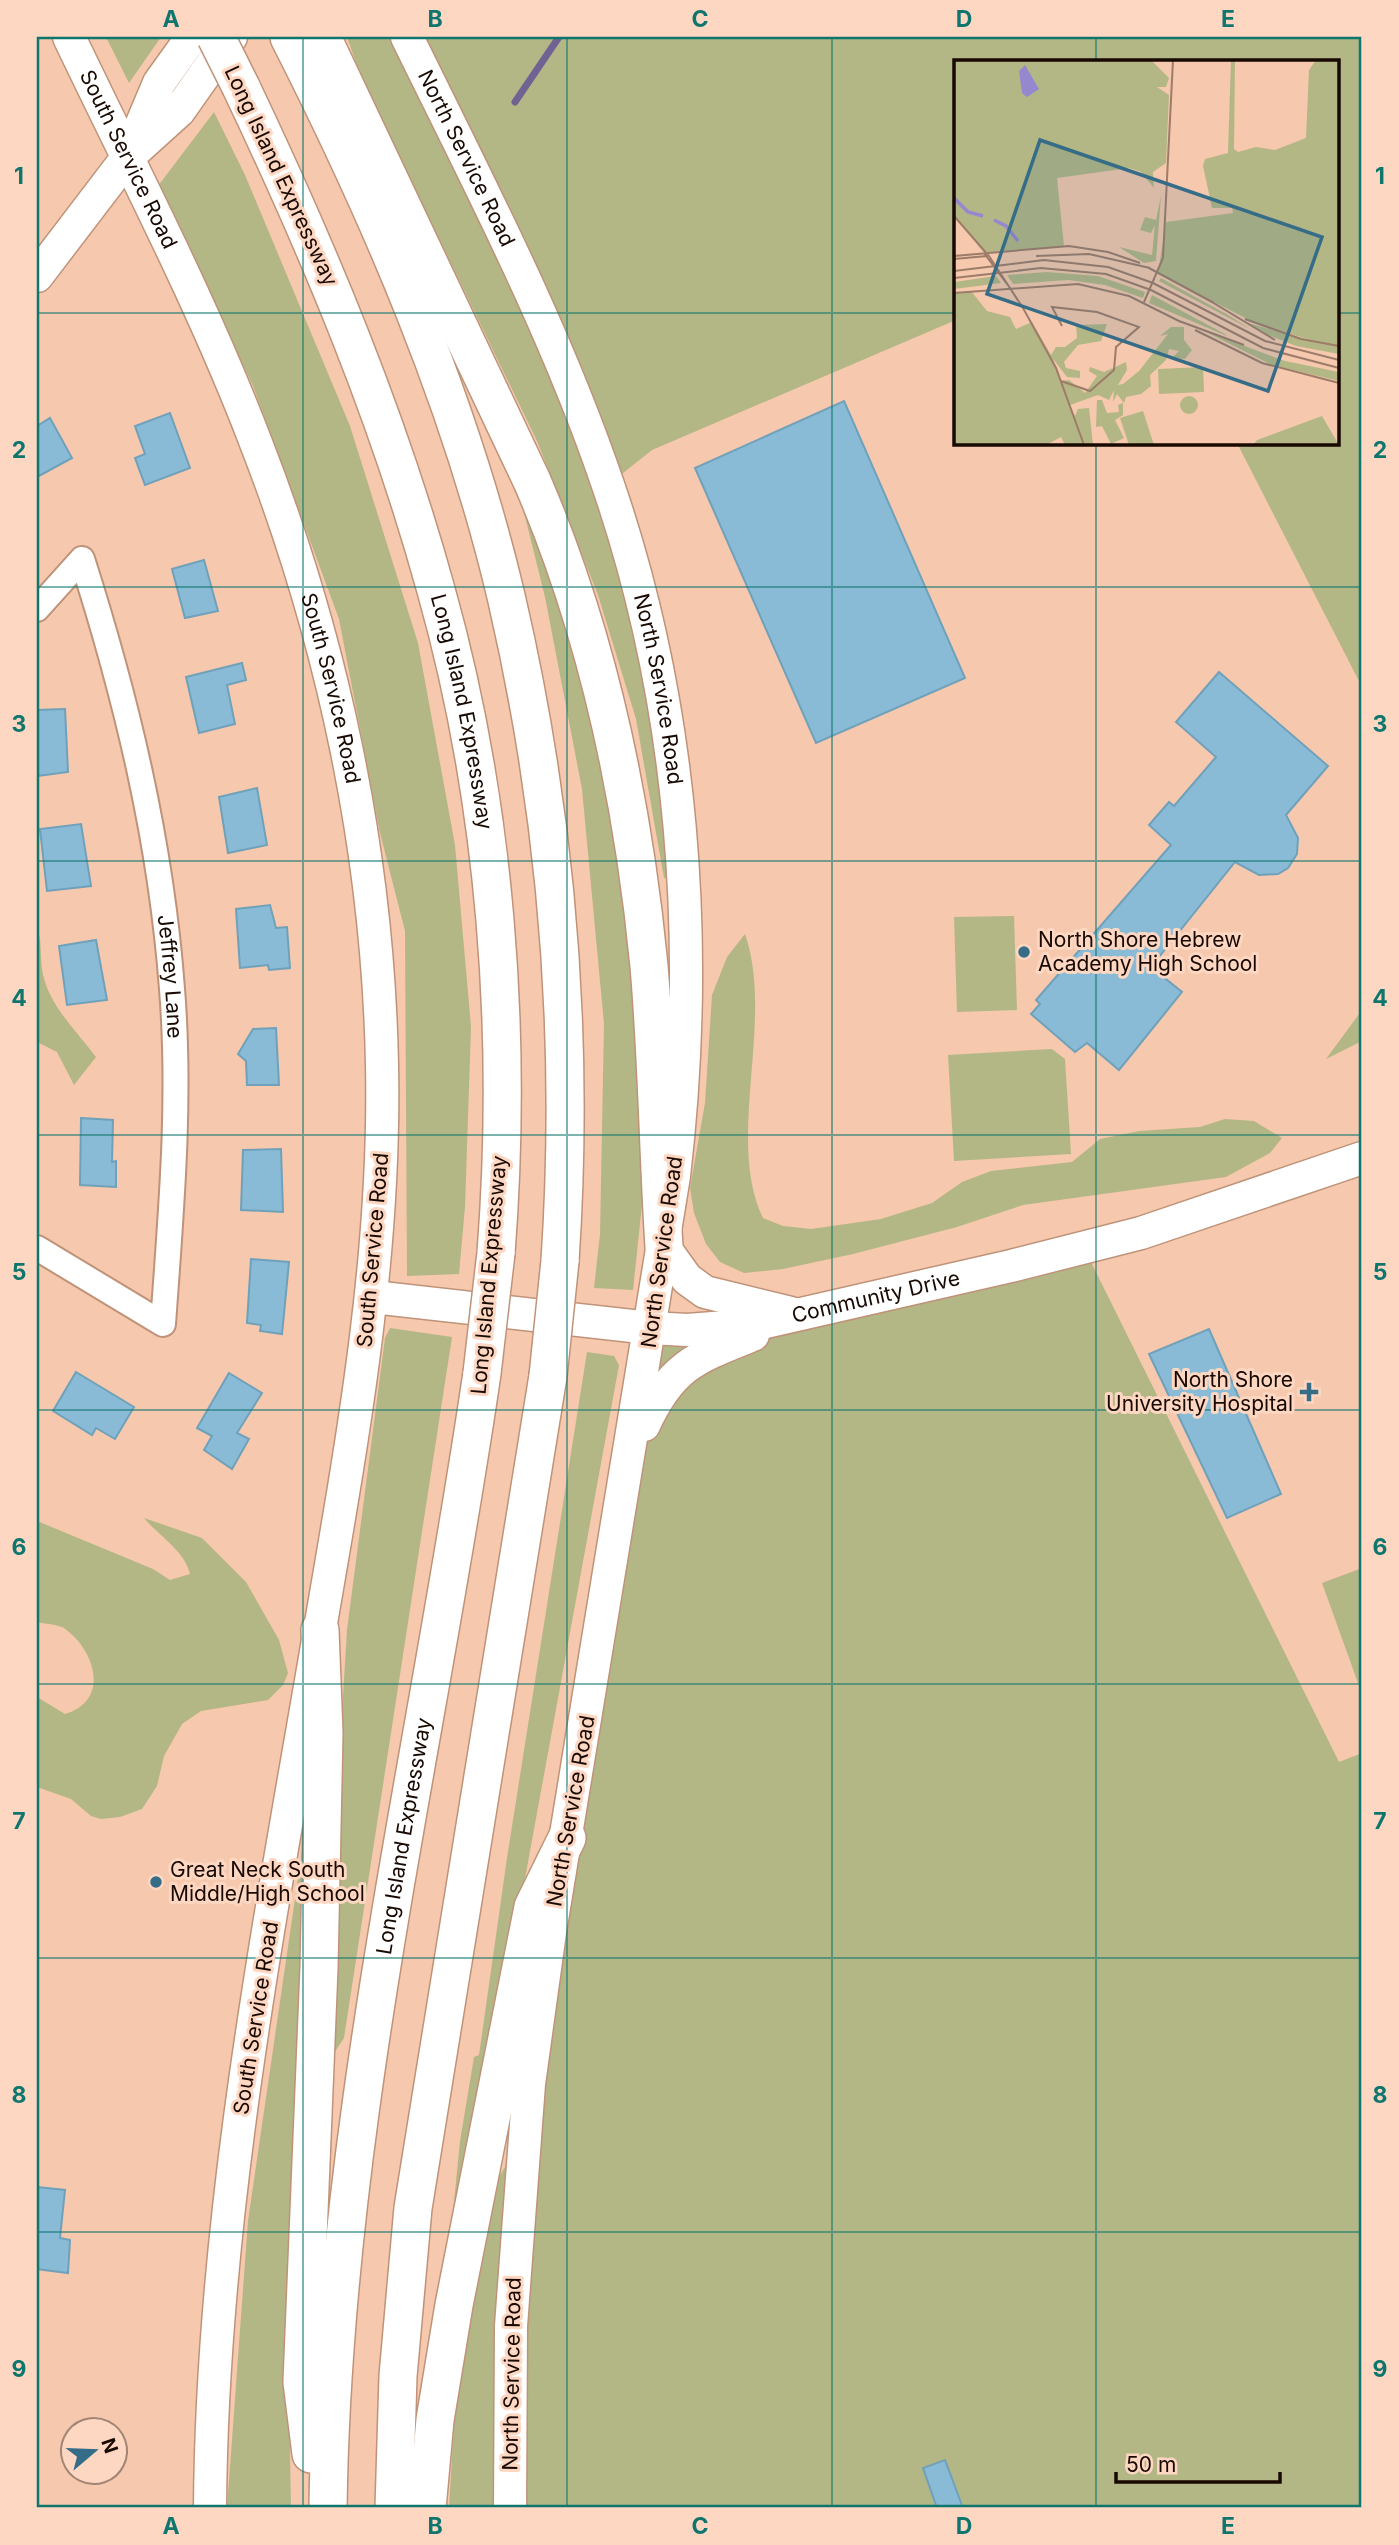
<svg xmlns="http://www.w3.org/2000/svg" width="1399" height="2545" font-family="Inter,sans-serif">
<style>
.green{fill:#b3b785}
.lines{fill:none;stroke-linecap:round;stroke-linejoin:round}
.stream{stroke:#706292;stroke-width:7}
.building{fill:#8abbd6;stroke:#70a1ba;stroke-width:2}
.minor-casing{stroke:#bf9379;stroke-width:28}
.major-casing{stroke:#bf9379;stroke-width:35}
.highway-casing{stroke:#bf9379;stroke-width:40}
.minor{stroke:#fff;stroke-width:24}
.major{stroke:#fff;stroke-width:32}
.highway{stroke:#fff;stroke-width:37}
.highway-bridge-casing{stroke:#bf9379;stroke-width:40;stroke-linecap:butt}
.highway-bridge{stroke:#fff;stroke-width:37}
.grid{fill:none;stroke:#0f766e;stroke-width:2;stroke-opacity:0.55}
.poi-dot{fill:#356c87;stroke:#fdd7c2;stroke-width:2.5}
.labels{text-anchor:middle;stroke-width:6;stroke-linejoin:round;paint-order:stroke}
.street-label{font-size:21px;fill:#180902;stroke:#fdd7c2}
.poi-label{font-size:21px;fill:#180902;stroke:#fdd7c2;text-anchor:start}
.inset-river{fill:none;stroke:#9588cf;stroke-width:3.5}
.inset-road{fill:none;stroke:#9d7c69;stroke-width:2}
.view{fill:#356c87;fill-opacity:0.15;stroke:#356c87;stroke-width:3.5}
.inset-edge{fill:none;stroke:#180902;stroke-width:3.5}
.neatline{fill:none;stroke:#0f766e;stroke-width:2.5}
.grid-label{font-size:23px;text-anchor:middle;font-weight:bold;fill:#0f766e}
</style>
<rect width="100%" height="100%" fill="#f6c8ad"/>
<g class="green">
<path d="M106,37h55l-32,46z"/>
<path d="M347,37h45c72,153 149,304 205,464 41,115 56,237 76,357l-3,21 -6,-1 -28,-159 -38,-124 -61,-154 -176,-364z"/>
<path d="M407,37h955v650l-125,-244h101v-382h-382v259l-304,130 -44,35z"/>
<path d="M214,112l31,63 105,251 68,217 37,202 16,182 -6,180 -6,67 -52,2 -2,-345 -25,-98 -41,-214 -86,-233 -95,-200z"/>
<path d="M511,460l100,301 37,387 -15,142 -39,-2 6,-54 4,-210 -22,-235 -37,-192z"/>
<path d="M1014,916l3,94 -60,2 -3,-95z"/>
<path d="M37,926c5,15 3,28 5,43 5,35 34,61 54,88l-22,28 -17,-33 -20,-10z"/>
<path d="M745,934c30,86 -20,206 18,284l20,8 28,3 70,-10 51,-16 30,-21 29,-11 81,-9 28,-23 39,-8 61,-4 25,-8 29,2 28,17 -12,15 -44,24 -203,28 -66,22 -104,27 -70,15 -39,4 -24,-11 -14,-18 -12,-31 -4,-25 15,-85 7,-108 15,-38z"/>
<path d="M1362,1010v31l-36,18z"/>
<path d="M1052,1049l13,10 6,95 -117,7 -6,-106z"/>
<path d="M1084,1248l255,514 23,-9v755h-852l1,-182 139,-998z"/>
<path d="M390,1328l62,9 -108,701 -14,21 5,-230 12,-199 38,-292z"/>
<path d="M587,1352l27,4 5,9 -121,661 -46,196 8,-81 14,-84 5,-2 28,-197z"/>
<path d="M144,1518l58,20 44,44 33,58 9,33 -5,12 -15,15 -67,11 -19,13 -18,32 -7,30 -15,23 -22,8 -19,2 -10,-3 -20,-17 -34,-12v-90l28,17c46,-14 30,-64 -1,-86 -7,-4 -20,-4 -27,-6v-101l116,48 17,11 20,-6c-5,-23 -31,-38 -46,-56z"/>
<path d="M1362,1568v126l-40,-111z"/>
<path d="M304,1837l-15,561 2,110h-64l21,-287z"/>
<path d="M510,2159l-10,349h-51l7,-119 36,-201z"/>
</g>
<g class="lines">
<path class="stream" d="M515,102l44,-65"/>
</g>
<g class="building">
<path d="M844,401l121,277 -149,65 -121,-275z"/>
<path d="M170,413l20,55 -45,17 -10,-27 10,-4 -10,-28z"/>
<path d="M50,418l22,40 -35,19v-51z"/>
<path d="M204,560l14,51 -33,7 -13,-49z"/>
<path d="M242,663l4,17 -19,5 8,39 -36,9 -13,-56z"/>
<path d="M1219,672l109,94 -42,49 12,23 -1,16 -9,14 -10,6 -19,1 -24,-13 -84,105 31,25 -63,78 -32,-27 -12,9 -44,-38 9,-10 -4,-4 135,-155 -22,-20 20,-23 5,4 42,-49 -40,-35z"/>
<path d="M65,709l3,63 -31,4v-66z"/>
<path d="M257,788l10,57 -39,8 -9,-56z"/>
<path d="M81,824l10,62 -44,5 -7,-62z"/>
<path d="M270,905l6,23 11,-1 3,41 -21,2 -1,-5 -28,3 -4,-59z"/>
<path d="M96,940l11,60 -40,5 -8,-59z"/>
<path d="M276,1028l3,57h-32l-1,-24 -8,-7 15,-25z"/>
<path d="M81,1118l32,2 -1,42 4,-1v26l-36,-2z"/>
<path d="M281,1149l2,63 -42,-2 2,-60z"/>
<path d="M251,1259l38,3 -7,72 -22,-3 1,-6 -14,-2z"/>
<path d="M1209,1329l72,165 -54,24 -78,-164z"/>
<path d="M76,1372l58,35 -19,32 -19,-11 -4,7 -39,-24z"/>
<path d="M229,1373l33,20 -25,40 12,6 -17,30 -28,-19 8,-14 -15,-8z"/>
<path d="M37,2187l28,3 -5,48 10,2 -2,33 -31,-4z"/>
<path d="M945,2460l18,48h-26l-14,-40z"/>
</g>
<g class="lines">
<defs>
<g id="minor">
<path id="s1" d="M37,609l45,-50c45,141 79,283 90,430 9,112 -1,223 -9,335l-126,-76"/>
</g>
<g id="major">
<path id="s2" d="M69,37c64,134 134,267 187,406 77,198 122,410 126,622 4,189 -29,372 -61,558 -50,293 -109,587 -111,885"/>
<path id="s3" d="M407,37c72,147 148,292 201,448 76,221 93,460 66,691l-124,756 -21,152 -18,242 -1,182"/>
<path d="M132,147l27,-64 33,-46"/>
<path d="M37,276l90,-118 52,-47 52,-74"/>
<path d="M664,1247l23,32 18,13 86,21"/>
<path id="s4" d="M373,1297l277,31 37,2 66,-5 258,-59 130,-33 221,-75"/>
<path d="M644,1425c27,-59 51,-67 109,-90"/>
</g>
<g id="highway">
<path d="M289,37c90,177 171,365 217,559 51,219 69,441 54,665"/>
<path d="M322,37l210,444c66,153 101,320 117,485 8,93 9,187 15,281"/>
<path id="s5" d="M241,87c78,164 147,329 195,503 60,213 77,443 60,663"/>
<path d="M311,2454l-9,-72 17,-414 5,-235 -4,-103"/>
<path id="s6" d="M328,2508c5,-382 99,-757 154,-1135"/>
<path d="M394,2508l4,-132 15,-168 135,-832"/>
<path d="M427,2508l8,-88 19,-115 79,-398 34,-69"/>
</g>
</defs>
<use href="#minor" class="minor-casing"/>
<use href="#major" class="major-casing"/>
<use href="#highway" class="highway-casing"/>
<use href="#minor" class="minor"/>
<use href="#major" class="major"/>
<use href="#highway" class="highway"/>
<defs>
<g id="highway-bridge">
<path d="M216,37l25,50"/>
<path d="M482,1373l14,-120"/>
<path d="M548,1376l12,-115"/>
</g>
</defs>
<use href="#highway-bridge" class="highway-bridge-casing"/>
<use href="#highway-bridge" class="highway-bridge"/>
</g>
<path class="grid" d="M303,37v2471M567,37v2471M832,37v2471M1096,37v24M37,313h919M1338,313h24M1096,443v2065M37,587h1325M37,861h1325M37,1135h1325M37,1410h1325M37,1684h1325M37,1958h1325M37,2232h1325"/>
<g class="poi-dot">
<circle cx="1024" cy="952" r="7"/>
<path d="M1305.5 1381.5h7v7h7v7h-7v7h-7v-7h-7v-7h7z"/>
<circle cx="156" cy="1882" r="7"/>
</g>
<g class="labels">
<g class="street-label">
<text dy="7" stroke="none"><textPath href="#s3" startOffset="135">North Service Road</textPath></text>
<text dy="7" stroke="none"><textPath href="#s2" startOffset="136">South Service Road</textPath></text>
<text transform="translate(281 176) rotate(65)" y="7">Long Island Expressway</text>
<text dy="7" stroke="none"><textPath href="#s2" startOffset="704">South Service Road</textPath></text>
<text dy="7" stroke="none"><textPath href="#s3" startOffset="702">North Service Road</textPath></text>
<text dy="7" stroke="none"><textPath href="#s5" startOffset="665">Long Island Expressway</textPath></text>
<text dy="7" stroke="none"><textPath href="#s1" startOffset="495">Jeffrey Lane</textPath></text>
<text transform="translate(373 1250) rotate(-85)" y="7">South Service Road</text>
<text transform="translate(662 1252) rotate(-82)" y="7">North Service Road</text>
<text transform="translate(489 1275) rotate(-85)" y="7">Long Island Expressway</text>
<text dy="7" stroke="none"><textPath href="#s4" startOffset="508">Community Drive</textPath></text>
<text transform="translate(571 1811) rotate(-80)" y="7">North Service Road</text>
<text dy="7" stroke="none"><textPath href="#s6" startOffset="677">Long Island Expressway</textPath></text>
<text transform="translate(256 2018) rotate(-81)" y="7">South Service Road</text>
<text transform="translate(512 2374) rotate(-89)" y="7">North Service Road</text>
</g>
<g class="poi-label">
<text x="1038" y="947">North Shore Hebrew<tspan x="1038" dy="24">Academy High School</tspan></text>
<text x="1293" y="1387" text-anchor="end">North Shore<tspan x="1293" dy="24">University Hospital</tspan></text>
<text x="170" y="1877">Great Neck South<tspan x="170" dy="24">Middle/High School</tspan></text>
</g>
</g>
<g transform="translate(954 60)">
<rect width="385" height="385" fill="#f6c8ad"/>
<path d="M0,0h197l18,18 -3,9h-9l12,8 -3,68 -13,9 1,16 -13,-16 -12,-4 -72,10 7,68 -80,7 -30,-37zM277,0h4l-1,89 4,3 18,-5 19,3 31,-12 3,-68 7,-10h23v294l-43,-8 -28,-11 -20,-12 69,19 -62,-19 -97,-50 8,-51 67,-9 -1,-5h-20l-9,-42 2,-7 23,-6zM207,136l-5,65 -12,2 -25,-16 33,8 3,-30 -4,8 -11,-3 5,-13 11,3zM93,212l51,4 47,16 -2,6 -38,-13 -37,-5 -55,4 -6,-9zM42,216l5,7 -47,6v-7zM207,218l67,37 22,14 -91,-48zM17,231l16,20 23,6 6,12 16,-7 19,33 5,-8h9l12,-9 -1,-13 31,-1 -6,17 -23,4 -14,17 2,6 14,3v7l-13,-1 -14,-18 8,22 8,-1 16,13 12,-17 -8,-5 1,-4 14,5 22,-10 1,8 -9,15 5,-1 16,-13 29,-37 -8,2 11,-9h13v13l8,10 -7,9 -13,-1 7,-7 -10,-2 -3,11 -16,15 1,11 -10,8 -15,3 -2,6 -7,-9 -4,8 1,-12 -5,10 -11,-5 -28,10 5,11 3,-7 11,-1 4,37h-28l-4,-8 -15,8h-92v-152zM198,235l73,39 2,2 -78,-33zM248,270l83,31 54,11v9l-67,-16zM249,307l1,25 -45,2 -1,-25zM226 345a9 9 0 1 1 18 0a9 9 0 1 1-18 0ZM143,340h5l5,13 12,-1 -1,-7 5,-2v12l-8,5 9,18 -13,6 -9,-18 -6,1zM189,351l11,34h-25l-9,-27zM368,356l17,29 -85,-1 3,-4z" fill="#b3b785"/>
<path d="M71,5l14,24 -12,8 -5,-4 -3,-22z" fill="#9588cf"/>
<path class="inset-river" d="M0,138l14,14 15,4M40,160l12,6 12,15"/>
<path class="inset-road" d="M0,156l35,40 34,52 33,60 28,77M30,193l23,31M0,196l115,-10 39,6 32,11M82,196l53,-2 61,14M0,199l33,-3M195,208l65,35M0,211l90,-11 64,7 45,16 112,58 74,19M0,218l87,-10 65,6 45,16 112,58 76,20M0,233l124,-9 51,12 52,26M190,242l19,-44 10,-198M258,242l63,38M291,259l56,20 38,7M225,261l65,24M241,270l67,33 77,20M107,321l29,10 24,-21 2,-23 23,-20 -42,-15 -45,-5 10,19"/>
<path class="view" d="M86,80l282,97 -54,154 -281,-97z"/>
<rect width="385" height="385" class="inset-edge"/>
</g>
<rect width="1399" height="2545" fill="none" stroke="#fdd7c2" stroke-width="77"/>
<g transform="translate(94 2451) rotate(71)"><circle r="33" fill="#fdd7c2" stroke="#a18575" stroke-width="2"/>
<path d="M0-5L12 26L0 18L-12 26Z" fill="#356c87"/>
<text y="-10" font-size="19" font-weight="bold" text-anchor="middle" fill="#180902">N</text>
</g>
<path d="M1116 2472v10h164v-10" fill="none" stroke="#180902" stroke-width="3.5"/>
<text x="1126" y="2472" font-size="21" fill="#180902" stroke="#fdd7c2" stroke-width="5" paint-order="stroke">50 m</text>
<rect x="38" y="38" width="1322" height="2468" class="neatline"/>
<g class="grid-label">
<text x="171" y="27">A</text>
<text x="435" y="27">B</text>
<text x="700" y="27">C</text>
<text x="964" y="27">D</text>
<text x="1228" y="27">E</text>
<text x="19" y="184">1</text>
<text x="1380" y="184">1</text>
<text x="19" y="458">2</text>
<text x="1380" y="458">2</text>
<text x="19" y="732">3</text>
<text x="1380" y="732">3</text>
<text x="19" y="1006">4</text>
<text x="1380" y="1006">4</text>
<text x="19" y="1280">5</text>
<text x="1380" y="1280">5</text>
<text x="19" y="1555">6</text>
<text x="1380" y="1555">6</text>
<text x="19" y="1829">7</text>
<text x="1380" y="1829">7</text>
<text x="19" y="2103">8</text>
<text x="1380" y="2103">8</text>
<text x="19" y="2377">9</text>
<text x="1380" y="2377">9</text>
<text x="171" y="2534">A</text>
<text x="435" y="2534">B</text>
<text x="700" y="2534">C</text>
<text x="964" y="2534">D</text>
<text x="1228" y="2534">E</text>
</g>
</svg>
